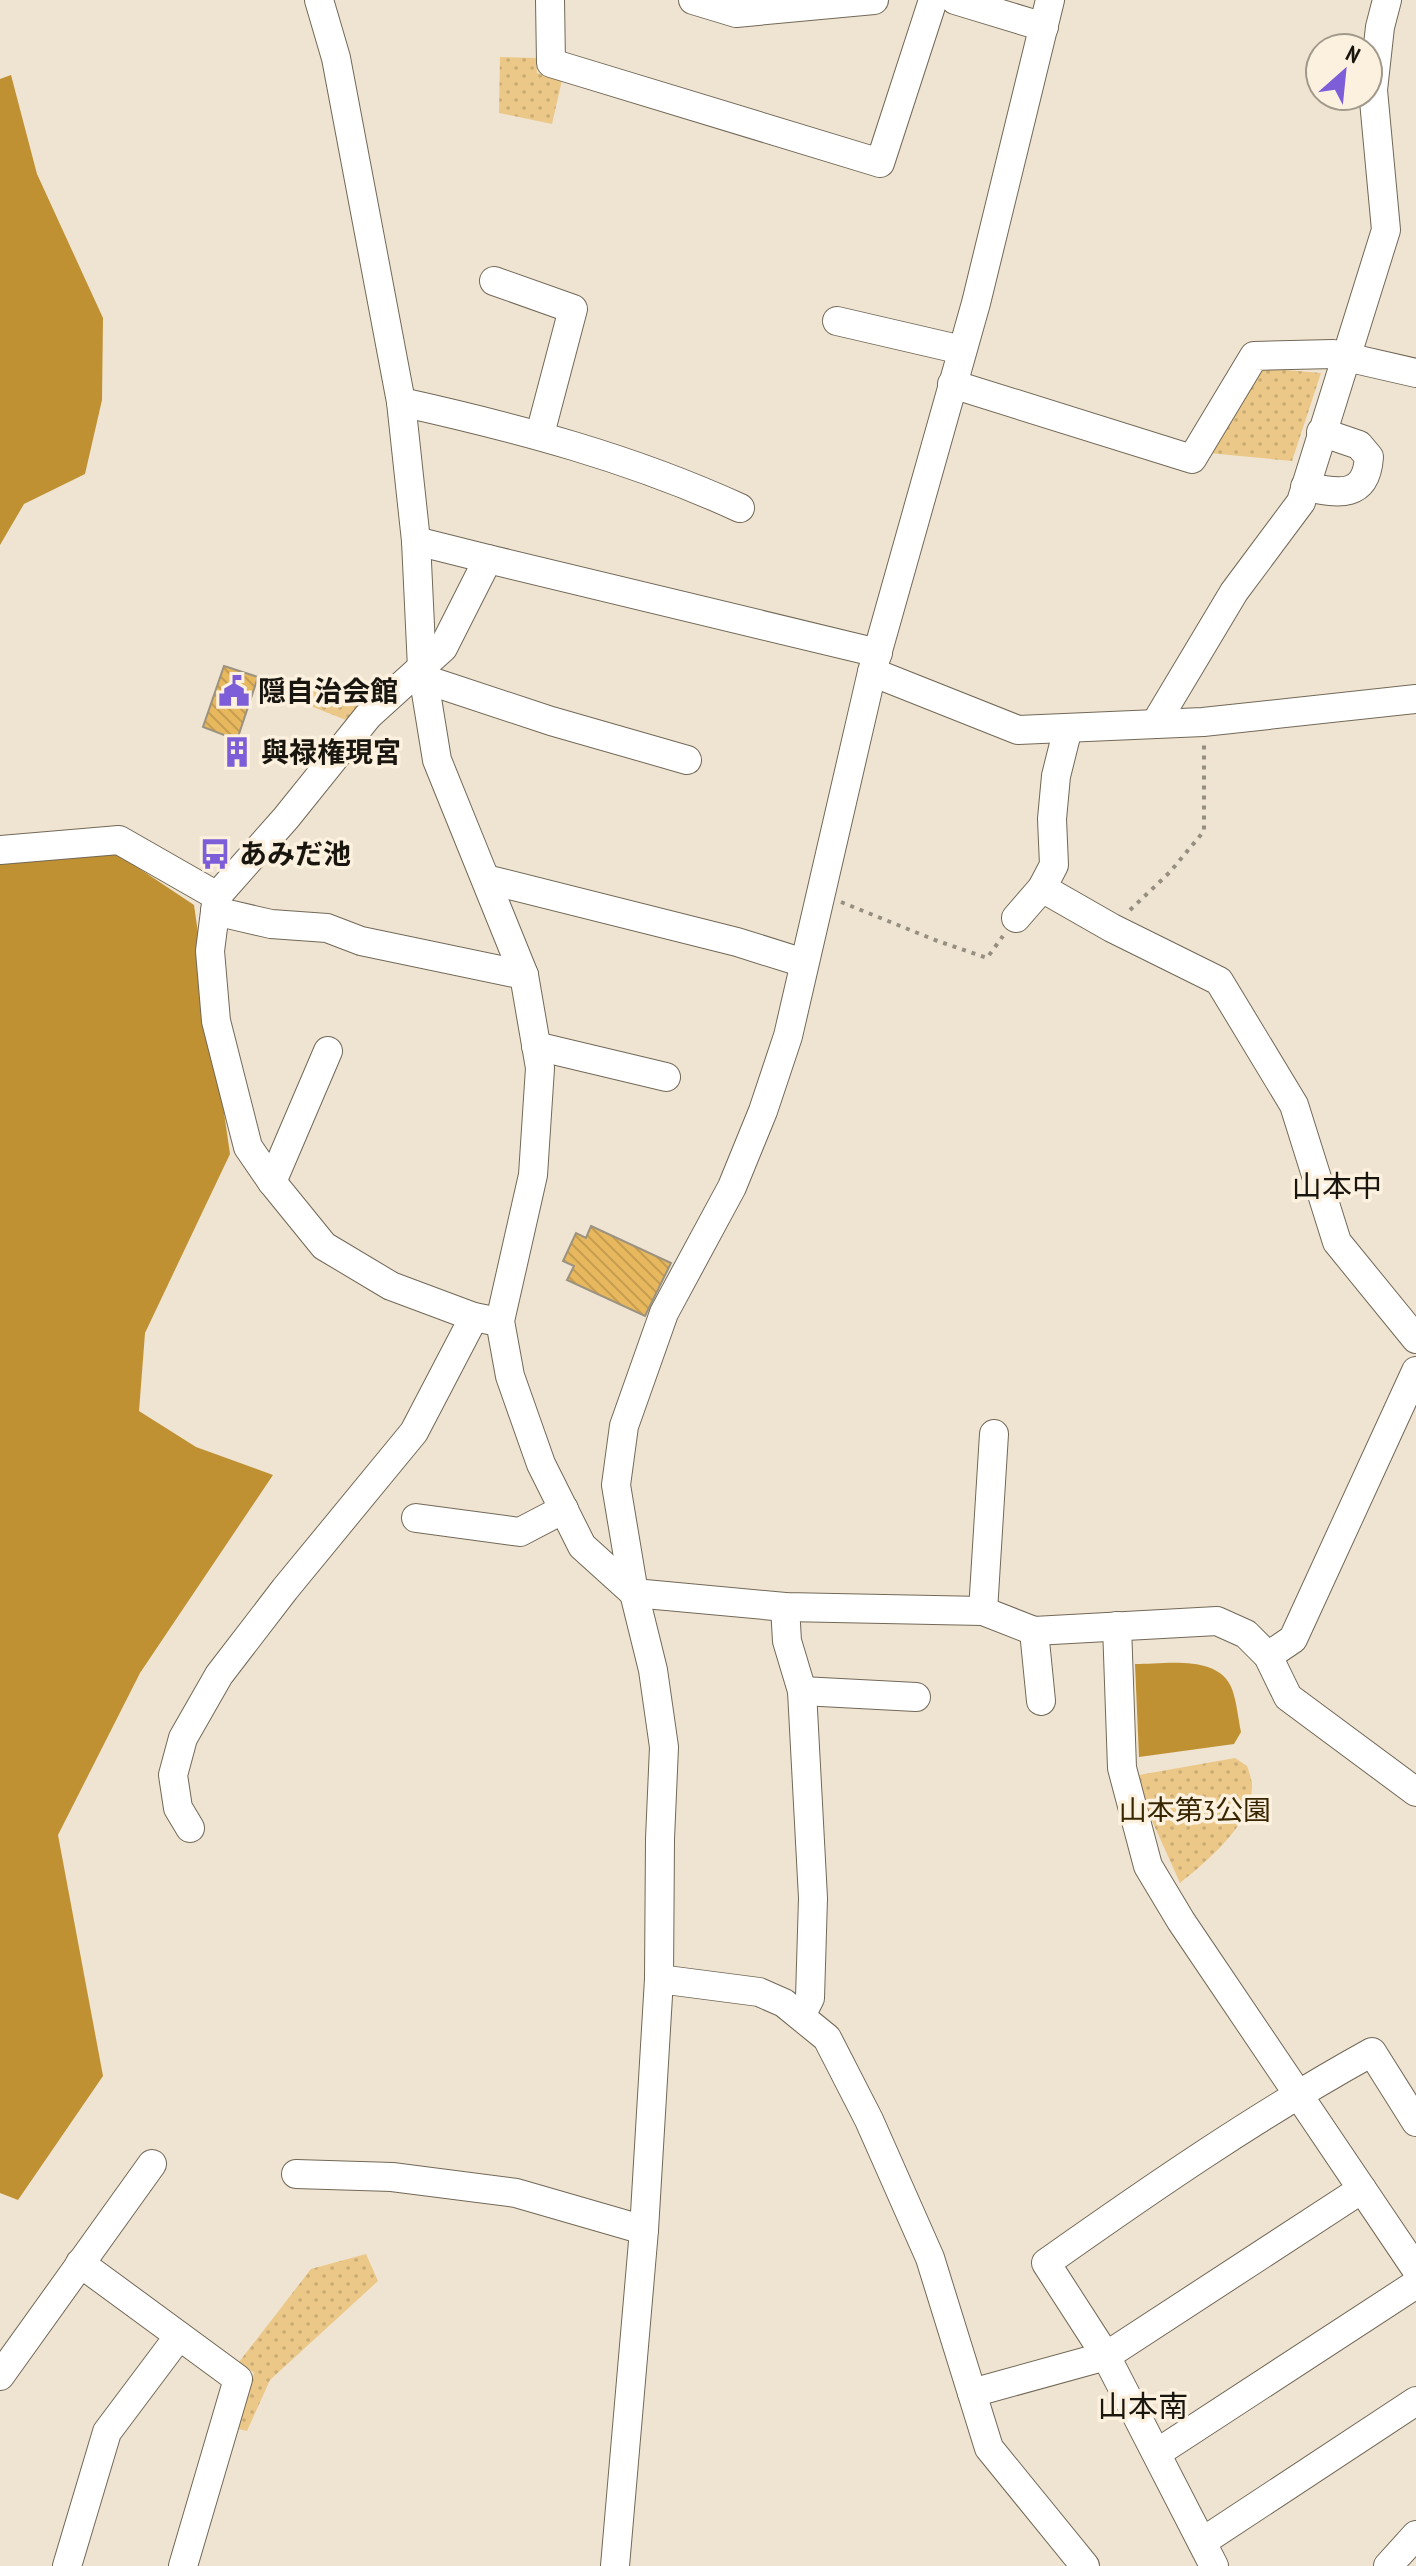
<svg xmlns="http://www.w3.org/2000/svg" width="1416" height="2566" font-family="'PT Sans Narrow','Noto Sans JP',sans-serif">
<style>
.park{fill:url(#park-dots)}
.water{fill:#bf9133}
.building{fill:url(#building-back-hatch);stroke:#9c9280;stroke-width:2}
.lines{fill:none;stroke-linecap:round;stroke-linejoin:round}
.minor-casing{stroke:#726857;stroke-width:30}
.path{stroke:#968e80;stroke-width:4;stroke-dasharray:4 6;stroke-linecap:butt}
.minor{stroke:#fff;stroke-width:28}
.labels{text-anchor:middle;stroke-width:7;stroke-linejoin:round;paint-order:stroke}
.poi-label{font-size:28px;font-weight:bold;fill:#19150f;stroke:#fcf1de;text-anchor:start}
.park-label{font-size:28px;fill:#382600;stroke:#fcf1de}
.neighbourhood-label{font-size:30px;fill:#19150f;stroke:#fcf1de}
</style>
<defs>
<pattern id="park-dots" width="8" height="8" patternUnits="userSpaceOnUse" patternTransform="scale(2)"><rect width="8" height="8" fill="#ebc888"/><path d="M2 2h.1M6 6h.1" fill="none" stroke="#c9ab74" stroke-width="1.8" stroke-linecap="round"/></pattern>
<pattern id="building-back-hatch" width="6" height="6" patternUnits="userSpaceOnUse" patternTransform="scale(2)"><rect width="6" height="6" fill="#e7b85d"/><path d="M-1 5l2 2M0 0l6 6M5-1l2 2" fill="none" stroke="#c69d50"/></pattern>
</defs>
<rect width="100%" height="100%" fill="#efe4d1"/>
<g class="park">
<path d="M500,57l36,1 1,15 25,7 -10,44 -53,-11z"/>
<path d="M1262,368l59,5 -29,88 -84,-8z"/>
<path d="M301,689l77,1 -32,30 -51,-20z"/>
<path d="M1235,1758l12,8c2,5 4,12 5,18 2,39 -45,77 -72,99l-31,-69 -10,-39z"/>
<path d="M366,2254l12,27 -108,99 -23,51 -12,-3 19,-55 -15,-11 72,-93z"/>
</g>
<g class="water">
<path d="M11,75l26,99 66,144 -1,82 -17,74 -61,30 -24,41v-466z"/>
<path d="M110,849l84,56 36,249 -85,179 -6,78 57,36 77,28 -133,198 -82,162 45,241 -85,124 -18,-7v-1333z"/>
<path d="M1135,1664c30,0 84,-10 97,25 5,14 6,29 9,43l-7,12 -95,13z"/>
</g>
<g class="building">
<path d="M224,666l34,11 -21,63 -34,-13z"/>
<path d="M591,1226l80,37 -26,53 -78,-36 7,-14 -11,-5 13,-28 10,5z"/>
</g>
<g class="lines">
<defs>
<g id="minor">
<path d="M319,0l17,58 65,344 15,139 6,127 15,92 87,215 16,93 -7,107 -33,146 10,55 31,88 41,82 52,47 151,14 198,4 51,20 183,-10 29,13 22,22 20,41 128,95"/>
<path d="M550,0l1,63 329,100 53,-163"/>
<path d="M693,0l43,13 138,-13"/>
<path d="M955,0l89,27"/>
<path d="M494,281l79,28 -33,125"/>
<path d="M837,321l125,29"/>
<path d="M952,384l240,75 62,-103 79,-2 83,19"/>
<path d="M401,402c117,26 230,56 339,106"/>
<path d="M1305,487c32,6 61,13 64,-30l-10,-12 -38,-13"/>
<path d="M416,541l72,18"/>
<path d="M872,672l146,58 185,-8 213,-23"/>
<path d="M424,679l127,42 136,39"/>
<path d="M1155,724l79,-132 67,-90 85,-272 -13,-140 7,-63 7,-27"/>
<path d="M0,850l119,-10 98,56 69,-78 82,-102 75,-68 45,-89 390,94"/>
<path d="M486,879l251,63 67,21"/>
<path d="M1042,888l70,40 107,53 75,124 43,137 79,97"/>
<path d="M217,896l-7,55 6,70 32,126 24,35 52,64 67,40 83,31 15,3"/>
<path d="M215,911l56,13 56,4 34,13 163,34"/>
<path d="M1016,918l26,-30 12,-23 -2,-46 4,-43 12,-48"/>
<path d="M536,1046l130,31"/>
<path d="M272,1182l56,-131"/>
<path d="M416,1518l104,14 44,-23"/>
<path d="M785,1607l2,34 15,50 11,207 -3,100 -9,18"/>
<path d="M983,1611l11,-177"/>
<path d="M1117,1626l5,142 26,98 33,55 235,348"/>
<path d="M1034,1631l7,70"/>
<path d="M1268,1656l25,-17 123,-268"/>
<path d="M802,1691l114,6"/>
<path d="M190,1828l-12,-20 -5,-33 10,-37 36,-63 66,-86 129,-157 60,-115"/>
<path d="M659,1979l100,13 25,11 43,35 42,82 61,138 59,190 96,118"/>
<path d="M296,2174l96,3 124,16 128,37"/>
<path d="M80,2263l158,116 -55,187"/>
<path d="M0,2376l152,-212"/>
<path d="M972,2393l134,-37 256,-167"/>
<path d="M1157,2453l259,-169"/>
<path d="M1202,2542l214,-141"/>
<path d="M67,2566l40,-134 72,-96"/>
<path d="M615,2566l29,-336 15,-251 1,-140 4,-92 -11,-77 -19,-77 -18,-108 8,-59 40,-113 68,-126 31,-76 25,-75 84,-364 104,-369 74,-303"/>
<path d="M1214,2566l-108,-210 -60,-93c106,-75 212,-148 326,-211l44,70"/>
<path d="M1388,2566l28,-31"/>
</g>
</defs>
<use href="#minor" class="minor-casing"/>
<g class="path">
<path d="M841,902l94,38 52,18 16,-22"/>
<path d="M1130,910l40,-38 34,-41v-86"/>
</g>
<use href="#minor" class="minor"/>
</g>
<defs>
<symbol id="civic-bare" viewBox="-9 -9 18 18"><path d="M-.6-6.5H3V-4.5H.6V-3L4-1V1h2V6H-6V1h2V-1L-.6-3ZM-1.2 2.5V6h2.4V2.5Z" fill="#7e5dd8" stroke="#fcf1de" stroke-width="2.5" paint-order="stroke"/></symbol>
<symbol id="building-bare" viewBox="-9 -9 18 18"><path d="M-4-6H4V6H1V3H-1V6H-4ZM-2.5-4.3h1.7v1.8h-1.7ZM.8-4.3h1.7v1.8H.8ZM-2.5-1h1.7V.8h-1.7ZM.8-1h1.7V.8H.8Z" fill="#7e5dd8" stroke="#fcf1de" stroke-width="2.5" paint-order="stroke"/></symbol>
<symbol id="bus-bare" viewBox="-9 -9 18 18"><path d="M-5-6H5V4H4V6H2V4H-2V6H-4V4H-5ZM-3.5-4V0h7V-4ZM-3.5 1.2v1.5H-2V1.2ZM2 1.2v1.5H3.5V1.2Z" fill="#7e5dd8" stroke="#fcf1de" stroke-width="2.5" paint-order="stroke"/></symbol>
</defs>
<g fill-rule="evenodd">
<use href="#civic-bare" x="212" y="669" width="44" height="44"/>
<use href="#building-bare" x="215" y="730" width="44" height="44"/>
<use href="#bus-bare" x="193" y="832" width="44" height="44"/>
</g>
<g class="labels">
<g class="poi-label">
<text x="258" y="701">隠自治会館</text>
<text x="261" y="762">與禄権現宮</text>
<text x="239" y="864">あみだ池</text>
</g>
<g class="park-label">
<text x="1195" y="1820">山本第3公園</text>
</g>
<g class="neighbourhood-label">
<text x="1337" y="1197">山本中</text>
<text x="1143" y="2417">山本南</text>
</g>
</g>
<g transform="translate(1344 72) rotate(27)"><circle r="38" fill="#fcf1de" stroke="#a1998b" stroke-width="2"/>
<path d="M0-6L14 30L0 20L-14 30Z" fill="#7e5dd8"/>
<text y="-12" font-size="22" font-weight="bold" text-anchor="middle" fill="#19150f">N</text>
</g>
</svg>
